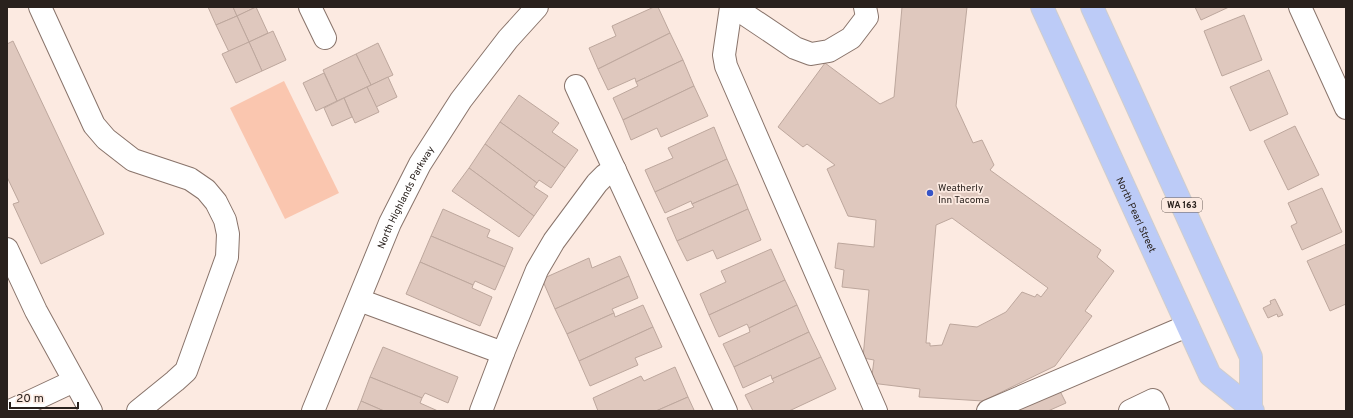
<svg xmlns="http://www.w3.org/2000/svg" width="1353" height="418" font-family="Overpass,sans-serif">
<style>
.green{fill:#fac6af}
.building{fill:#dfc8be;stroke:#bda79d;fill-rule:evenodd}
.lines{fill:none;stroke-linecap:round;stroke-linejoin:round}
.minor-casing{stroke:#89746b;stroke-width:24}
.major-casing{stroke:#d0cecd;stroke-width:24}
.minor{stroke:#fff;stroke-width:22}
.major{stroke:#bccbf7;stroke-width:22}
.poi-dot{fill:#3754c6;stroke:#fceae1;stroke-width:1.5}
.labels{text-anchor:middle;stroke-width:3.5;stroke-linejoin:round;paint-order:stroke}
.shield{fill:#fceae1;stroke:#685d58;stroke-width:1}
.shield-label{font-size:9px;font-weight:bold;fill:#29211d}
.poi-label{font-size:10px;fill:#29211d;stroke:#fceae1;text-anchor:start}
.street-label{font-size:10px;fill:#29211d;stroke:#fceae1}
</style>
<rect width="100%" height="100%" fill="#fceae1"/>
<path class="green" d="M284,81l55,112 -54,26 -55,-111z"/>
<g class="building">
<path d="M208,7h25l4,9 -21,9z"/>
<path d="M233,7h23l-19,9z"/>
<path d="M256,7l12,26 -19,9 -12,-26z"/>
<path d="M654,7h4l12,26 -72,36 -9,-21 27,-12 -4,-10z"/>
<path d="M902,7h65l-11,99 17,37 9,-3 12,25 -4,5 111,80 -4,7 17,14 -29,40 7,5 -37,50 -72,35 -64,-4 1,-8 -49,-6 3,-23 -11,-2 6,-68 -27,-3 2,-17 -9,-2 3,-25 36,4 2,-27 -28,-4 -21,-47 8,-4 -28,-21 -4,3 -25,-20 47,-64 55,41 14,-7zM952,218l96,70 -7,9 -4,-3 -2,3 -13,-5 -16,20 -29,15 -27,-3 -8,21 -12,1v-3h-4l10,-118z"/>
<path d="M1195,7h34l-28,13z"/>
<path d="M1244,15l18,45 -40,16 -18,-45z"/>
<path d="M237,16l12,26 -20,10 -13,-27z"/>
<path d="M273,31l13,29 -24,11 -13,-29z"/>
<path d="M670,33l13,27 -47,22 -1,-4 -27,12 -10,-21z"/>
<path d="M13,41l91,193 -63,30 -28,-60 6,-2 -12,-25v-133z"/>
<path d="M249,42l13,29 -26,12 -14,-29z"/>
<path d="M378,43l15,32 -22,10 -15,-31z"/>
<path d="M356,54l15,31 -34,16 -14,-31z"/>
<path d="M683,60l11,26 -71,34 -10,-22 25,-12 -2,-4z"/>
<path d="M1269,70l19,44 -38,17 -20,-44z"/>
<path d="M324,73l13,28 -21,10 -13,-28z"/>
<path d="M388,77l9,20 -21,10 -9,-20z"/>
<path d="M694,86l14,30 -47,21 -4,-9 -26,12 -8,-20z"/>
<path d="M367,87l12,25 -24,11 -11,-25z"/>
<path d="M519,95l40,28 -7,9 26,18 -13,18 -65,-46z"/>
<path d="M344,98l8,19 -20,9 -8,-18z"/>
<path d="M500,122l65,46 -14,20 -12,-8 -2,3 -52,-39z"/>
<path d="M1295,126l24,49 -31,15 -24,-49z"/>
<path d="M714,127l13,32 -72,33 -10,-22 28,-12 -5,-10z"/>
<path d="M485,144l52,39 -3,4 14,9 -14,20 -65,-48z"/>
<path d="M727,159l11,25 -46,20 -1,-3 -26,12 -10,-21z"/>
<path d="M469,168l65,48 -15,21 -67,-46z"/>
<path d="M738,184l10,25 -71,32 -10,-23 27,-11 -2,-3z"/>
<path d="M1322,188l20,44 -40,18 -11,-24 6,-3 -9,-20z"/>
<path d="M443,209l47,21 -3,7 26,11 -8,19 -74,-31z"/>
<path d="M748,209l13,31 -44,19 -4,-9 -26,11 -10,-20z"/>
<path d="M431,236l74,31 -10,23 -20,-9 -2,4 -53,-23z"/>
<path d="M1346,244v60l-16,7 -23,-50z"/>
<path d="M771,249l14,31 -76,35 -9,-21 26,-12 -5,-11z"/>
<path d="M620,256l9,20 -74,33 -13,-30 47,-21 3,10z"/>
<path d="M420,262l53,23 -1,3 20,9 -12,29 -74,-32z"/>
<path d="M629,276l9,22 -26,11 2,4 -47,21 -12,-25z"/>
<path d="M785,280l12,25 -48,23 -2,-4 -28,13 -10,-22z"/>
<path d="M1275,299l8,16 -5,2 -1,-3 -9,4 -5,-10 8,-4 -1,-3z"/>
<path d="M643,305l10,22 -74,34 -12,-27 47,-21 1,4z"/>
<path d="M797,305l12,27 -75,35 -11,-23 27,-12 -1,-4z"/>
<path d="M653,327l9,20 -27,11 3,7 -48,21 -11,-25z"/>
<path d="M809,332l12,25 -49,22 -1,-4 -28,13 -9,-21z"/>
<path d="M383,347l75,30 -10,26 -23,-10 -3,5 -52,-21z"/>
<path d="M821,357l15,32 -47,22h-36l-8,-16 29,-13 -2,-3z"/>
<path d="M675,367l13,30 -32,14h-58l-5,-13 48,-22 3,5z"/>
<path d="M370,377l52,21 -2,5 18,8h-54l-23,-10z"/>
<path d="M1058,387l8,16 -18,8h-42z"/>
<path d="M688,397l6,13 -2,1h-36z"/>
<path d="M361,401l23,10h-27z"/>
</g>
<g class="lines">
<defs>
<g id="minor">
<path d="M40,7l54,118 12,14 27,21 57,19 16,11 10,12 9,18 3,14 -1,23 -41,114 -11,10 -37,30"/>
<path d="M310,7l15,31"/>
<path d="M731,7l-7,48 2,11 150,345"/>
<path d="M734,7l61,41 16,6 18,-3 22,-13 16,-21 -2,-10"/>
<path d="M1300,7l46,101"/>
<path d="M576,86l150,325"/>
<path d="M7,249l29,62 55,100"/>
<path d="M359,300l144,53"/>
<path d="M10,411l64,-30"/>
<path id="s1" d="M313,411l77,-188 30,-59 41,-64 47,-61 29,-32"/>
<path d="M481,411l22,-58 34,-83 17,-29 43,-58 8,-8 10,-5"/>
<path d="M988,411l199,-85"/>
<path d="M1130,411l23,-11 5,11"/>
</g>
<g id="major">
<path id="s2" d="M1042,7l168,368 41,33"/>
<path d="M1092,7l159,350v51l2,3"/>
</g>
</defs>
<use href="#minor" class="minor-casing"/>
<use href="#major" class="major-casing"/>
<use href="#minor" class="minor"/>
<use href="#major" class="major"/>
</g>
<circle class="poi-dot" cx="930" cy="193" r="4"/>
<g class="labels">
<rect class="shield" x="1162" y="198" width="40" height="14" rx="3"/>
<g class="shield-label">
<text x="1182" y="208">WA 163</text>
</g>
<g class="poi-label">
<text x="938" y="191">Weatherly<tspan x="938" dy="12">Inn Tacoma</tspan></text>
</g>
<g class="street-label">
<text dy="4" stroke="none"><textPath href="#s1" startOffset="233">North Highlands Parkway</textPath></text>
<text dy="4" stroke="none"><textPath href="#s2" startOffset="228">North Pearl Street</textPath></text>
</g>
</g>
<rect width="1353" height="418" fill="none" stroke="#29211d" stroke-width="16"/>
<path d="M10 402v6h68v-6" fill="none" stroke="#29211d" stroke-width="2"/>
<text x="16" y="402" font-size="12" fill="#29211d" stroke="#fceae1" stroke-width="3" paint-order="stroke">20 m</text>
</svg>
